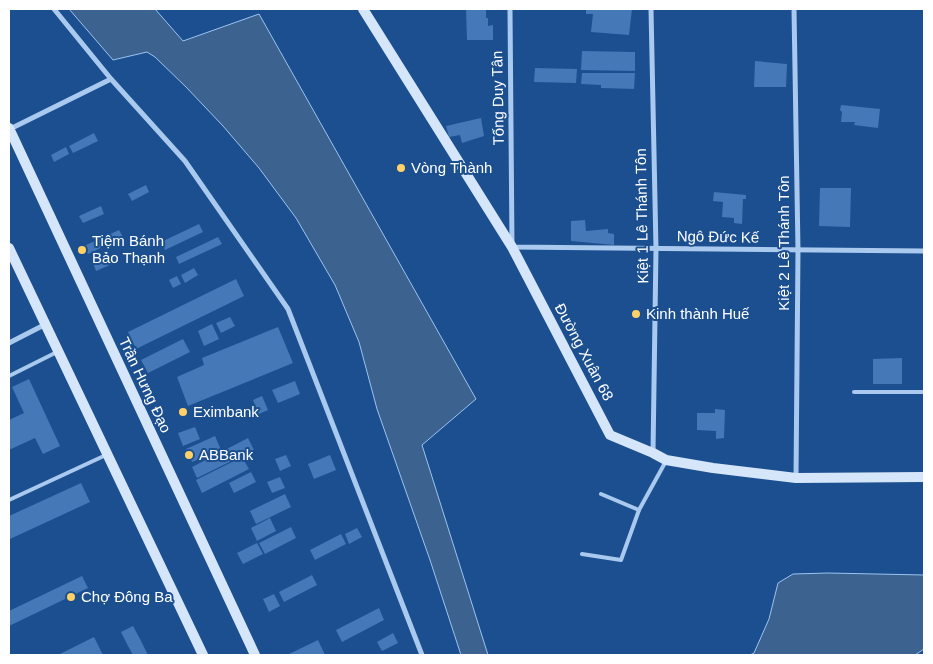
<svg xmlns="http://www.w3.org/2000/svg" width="933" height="664" font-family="Helvetica,sans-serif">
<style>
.water{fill:#3c6290;stroke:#9cc4f0}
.building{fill:#4478b7}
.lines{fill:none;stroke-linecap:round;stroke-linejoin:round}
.lane{stroke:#a9c9ee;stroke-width:4}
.street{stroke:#a9c9ee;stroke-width:5}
.secondary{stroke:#d6e6fa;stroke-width:10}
.poi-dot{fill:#ffd166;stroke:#1b4f8f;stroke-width:2}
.labels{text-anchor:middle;stroke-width:4;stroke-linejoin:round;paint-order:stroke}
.street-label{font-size:15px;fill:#fff;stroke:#1b4f8f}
.poi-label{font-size:15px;fill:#fff;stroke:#1b4f8f;text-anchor:start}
</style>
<rect width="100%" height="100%" fill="#1b4f8f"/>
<g class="water">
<path d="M69,9h86l28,32 76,-27 217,385 -54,46 66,210h-27l-31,-95 -53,-151 -18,-67 -24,-57 -39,-67 -37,-50 -36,-42 -37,-39 -31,-30 -8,-5 -34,8z"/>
<path d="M828,573l96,2v74l-9,6h-165l4,-2 15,-34 9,-36 15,-9z"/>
</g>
<g class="building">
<path d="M466,9h20v9h2v8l5,-1v15h-26z"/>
<path d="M586,9h46l-3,26 -38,-3 2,-18h-7z"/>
<path d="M582,51l53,1v19l-54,-1z"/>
<path d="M755,61l32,3 -1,23h-32z"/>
<path d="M535,68l42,1 -1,14 -42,-1z"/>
<path d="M582,73h53l-1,16 -33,-1v-3l-20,-1z"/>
<path d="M841,105l39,4 -2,19 -24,-3 1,-3h-14l1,-10 -2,-2z"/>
<path d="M481,118l3,18 -22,7 -2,-8 -11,2 -3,-11z"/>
<path d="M94,133l4,8 -25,12 -4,-7z"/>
<path d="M66,147l3,7 -15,8 -3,-7z"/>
<path d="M146,185l3,7 -17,9 -4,-7z"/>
<path d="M820,188h31l-1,39 -31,-1z"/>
<path d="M714,192l32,3v4h-3l-1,25 -8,-1v-5l-12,-1 1,-15 -10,-1z"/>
<path d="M101,206l3,8 -21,9 -4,-7z"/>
<path d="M585,220l1,11 22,-2v4l6,1v11l-43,-4v-20z"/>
<path d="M199,224l4,8 -38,18 -4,-8z"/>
<path d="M119,230l4,7 -35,17 -4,-8z"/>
<path d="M218,237l4,7 -43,20 -3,-7z"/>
<path d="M115,253l4,8 -23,10 -3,-8z"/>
<path d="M194,268l4,7 -13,8 -4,-8z"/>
<path d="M177,276l4,8 -8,4 -4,-8z"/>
<path d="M236,279l8,17 -108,53 -8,-17z"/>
<path d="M230,317l5,9 -14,7 -5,-10z"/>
<path d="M212,324l7,15 -15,7 -6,-15z"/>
<path d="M278,327l15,36 -105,43 -11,-29 27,-12 -2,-7z"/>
<path d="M183,339l7,13 -42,21 -7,-13z"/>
<path d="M902,358v26h-29v-25z"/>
<path d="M29,379l31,67 -17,8 -8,-16 -26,12v-30l15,-7 -12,-26z"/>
<path d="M295,381l5,13 -22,9 -6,-13z"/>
<path d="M262,396l6,14 -9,4 -6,-14z"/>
<path d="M715,409l10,1 -1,28 -8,1v-8l-19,-1v-17h18z"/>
<path d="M195,427l5,12 -17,7 -5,-13z"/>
<path d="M215,436l6,14 -29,12 -6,-13z"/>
<path d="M248,438l6,12 -57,28 -5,-11z"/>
<path d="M286,455l5,11 -11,5 -5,-12z"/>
<path d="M330,455l6,15 -22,9 -6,-15z"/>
<path d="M242,457l7,12 -47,24 -6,-13z"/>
<path d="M251,472l5,10 -22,11 -5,-10z"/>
<path d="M280,477l5,11 -13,5 -5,-11z"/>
<path d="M81,483l9,19 -80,37 -1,-2v-21z"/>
<path d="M285,494l6,13 -35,17 -6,-13z"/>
<path d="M270,518l6,13 -19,10 -6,-13z"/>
<path d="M291,527l5,11 -31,16 -6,-11z"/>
<path d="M357,528l5,9 -13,7 -4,-10z"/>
<path d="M341,534l5,10 -31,16 -5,-10z"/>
<path d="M257,543l6,11 -20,10 -6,-11z"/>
<path d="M312,575l5,10 -33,17 -5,-10z"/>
<path d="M82,576l6,12 -79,38v-15z"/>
<path d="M274,594l6,12 -11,6 -6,-13z"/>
<path d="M379,608l5,12 -42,22 -6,-12z"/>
<path d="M133,626l7,13 8,16h-15l-5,-9 -7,-14z"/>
<path d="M393,633l5,10 -16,8 -5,-9z"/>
<path d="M94,637l9,18h-45z"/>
<path d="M318,640l7,15h-38z"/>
</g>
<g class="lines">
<g class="lane">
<path d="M9,376l48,-24"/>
<path d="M854,392h70"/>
<path d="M601,494l38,16"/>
<path d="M9,500l97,-45"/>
<path d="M582,554l39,6 18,-50 27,-49"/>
</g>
<g class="street">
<path d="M54,9l57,70 74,82 103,148 134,346"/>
<path d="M510,9l2,238 412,4"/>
<path d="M651,9l5,240 -3,204"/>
<path d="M794,9l4,241 -2,228"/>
<path d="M10,129l101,-50"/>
<path d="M9,343l37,-19"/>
</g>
<g class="secondary">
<path d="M363,9l149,238 98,188 43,18 13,7 47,8 83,10 128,-1"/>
<path d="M9,128l246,527"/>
<path d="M9,248l194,407"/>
</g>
</g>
<g class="poi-dot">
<circle cx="401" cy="168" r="5"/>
<circle cx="82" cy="250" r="5"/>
<circle cx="636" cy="314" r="5"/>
<circle cx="183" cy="412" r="5"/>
<circle cx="189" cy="455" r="5"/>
<circle cx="71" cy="597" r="5"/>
</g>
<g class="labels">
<g class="street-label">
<text transform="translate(498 98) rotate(-91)" y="5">Tống Duy Tân</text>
<text transform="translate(642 216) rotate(-91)" y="5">Kiệt 1 Lê Thánh Tôn</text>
<text transform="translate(718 237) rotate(1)" y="5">Ngô Đức Kế</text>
<text transform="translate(784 243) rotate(-90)" y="5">Kiệt 2 Lê Thánh Tôn</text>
<text transform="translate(584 352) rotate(62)" y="5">Đường Xuân 68</text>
<text transform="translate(145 385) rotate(65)" y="5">Trần Hưng Đạo</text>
</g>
<g class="poi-label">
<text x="411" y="173">Vòng Thành</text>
<text x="92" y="246">Tiệm Bánh<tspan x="92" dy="17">Bảo Thạnh</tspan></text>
<text x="646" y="319">Kinh thành Huế</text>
<text x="193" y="417">Eximbank</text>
<text x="199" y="460">ABBank</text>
<text x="81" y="602">Chợ Đông Ba</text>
</g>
</g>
<rect width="933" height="664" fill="none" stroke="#ffffff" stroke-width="20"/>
</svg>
